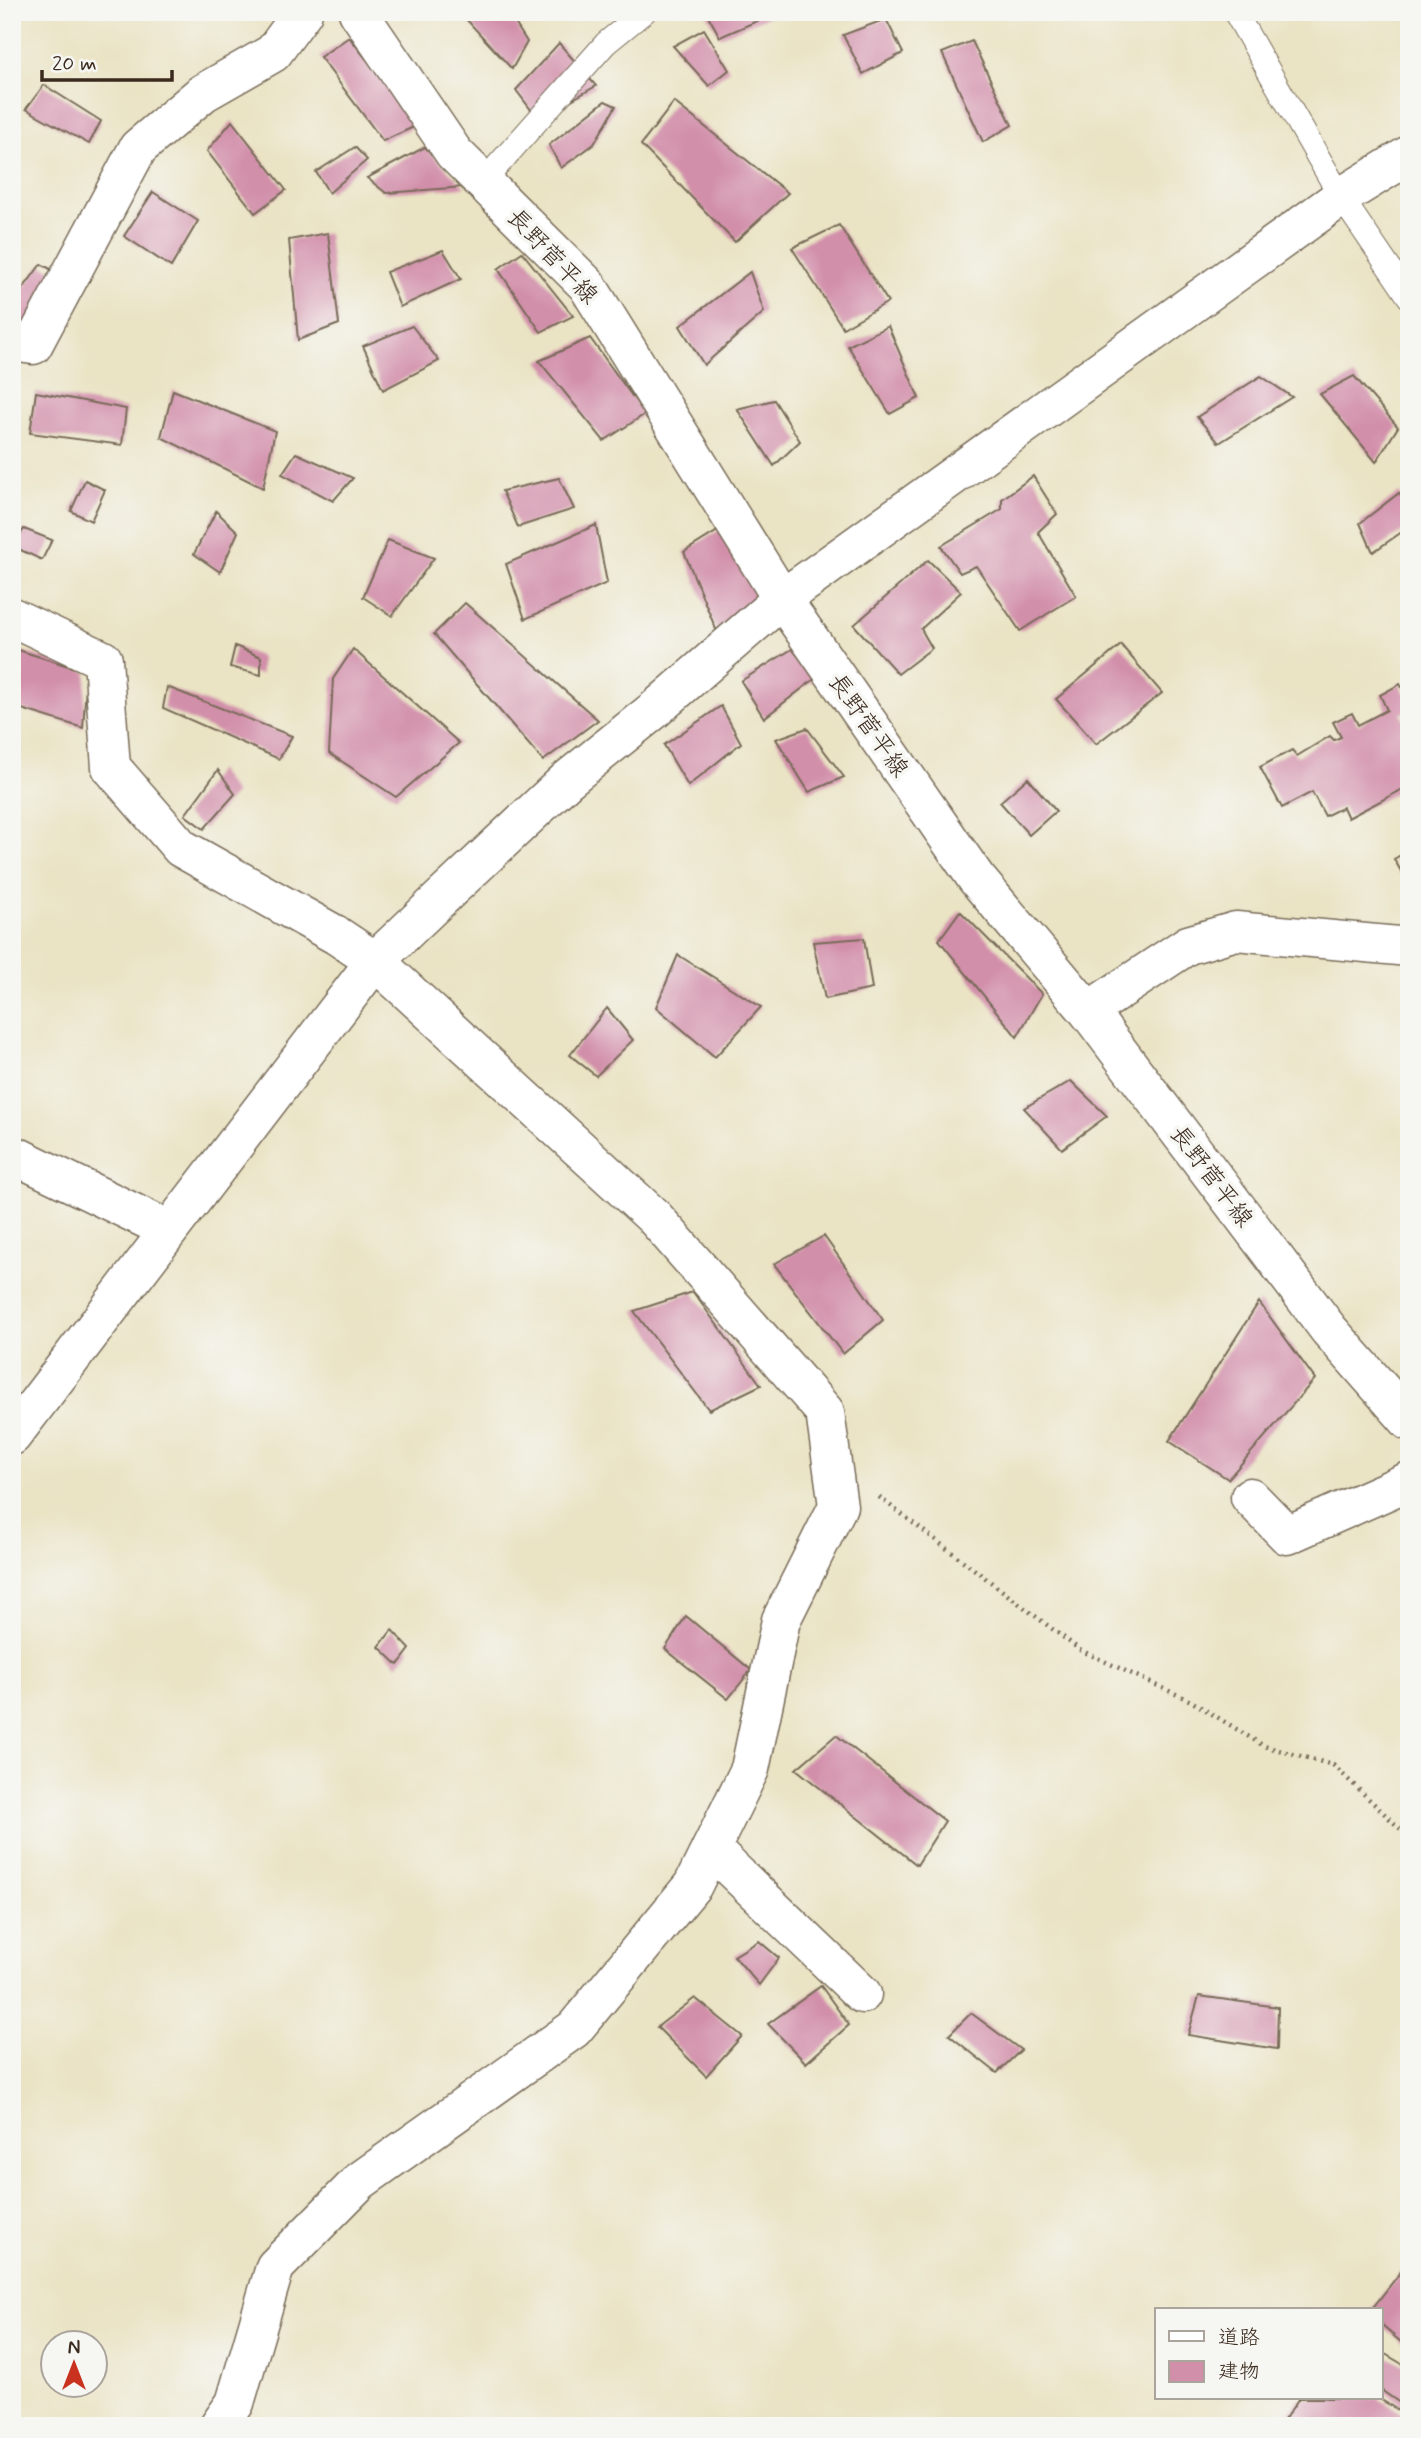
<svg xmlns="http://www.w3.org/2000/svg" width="1421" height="2438" font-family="Mynerve,'Klee One',sans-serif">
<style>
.building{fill:#d28faa}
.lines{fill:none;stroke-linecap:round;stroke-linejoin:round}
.lane-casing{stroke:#786b58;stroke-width:25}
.street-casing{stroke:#786b58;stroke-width:41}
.primary-casing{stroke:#786b58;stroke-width:41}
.path{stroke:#786b58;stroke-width:4.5;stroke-dasharray:2 5;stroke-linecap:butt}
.lane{stroke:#fff;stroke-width:23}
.street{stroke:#fff;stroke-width:38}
.primary{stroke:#fff;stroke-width:38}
.labels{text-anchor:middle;stroke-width:7;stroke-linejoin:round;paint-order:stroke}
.street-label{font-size:24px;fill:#3b2a1e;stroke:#f6f6f2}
</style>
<rect width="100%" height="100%" fill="#f6f6f2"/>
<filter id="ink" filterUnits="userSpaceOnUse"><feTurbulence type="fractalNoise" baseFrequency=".0143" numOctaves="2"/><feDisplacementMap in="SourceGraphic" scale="14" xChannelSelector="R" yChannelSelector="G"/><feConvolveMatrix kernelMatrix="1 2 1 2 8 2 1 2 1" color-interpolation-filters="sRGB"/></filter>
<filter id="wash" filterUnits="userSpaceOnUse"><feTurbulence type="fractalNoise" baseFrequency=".00686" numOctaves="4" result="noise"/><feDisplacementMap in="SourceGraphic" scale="28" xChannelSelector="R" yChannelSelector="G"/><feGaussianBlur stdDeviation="1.57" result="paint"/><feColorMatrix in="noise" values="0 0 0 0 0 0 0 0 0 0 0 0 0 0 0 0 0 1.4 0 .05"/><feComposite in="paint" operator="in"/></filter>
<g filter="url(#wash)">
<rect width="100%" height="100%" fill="#eae3c4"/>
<g id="blocks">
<g class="building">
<path d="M473,12h35l19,30 -15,27 -47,-51z"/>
<path d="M706,12h72l-58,25z"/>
<path d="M886,19l17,34 -40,21 -20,-39z"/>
<path d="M704,29l25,41 -20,16 -36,-40z"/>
<path d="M349,37l69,88 -35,16 -63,-84z"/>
<path d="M972,41l40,84 -29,17 -41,-89z"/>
<path d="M559,43l37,43 -58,33 -22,-29z"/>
<path d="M44,85l57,36 -12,23 -63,-35z"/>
<path d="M605,101l11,5 -22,38 -33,24 -12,-23z"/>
<path d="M674,102l114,91 -53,49 -94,-97z"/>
<path d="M232,121l54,69 -31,23 -48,-62z"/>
<path d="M355,147l12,13 -38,33 -13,-21z"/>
<path d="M425,147l40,40 -79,6 -19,-15z"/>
<path d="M153,192l45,29 -27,46 -47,-31z"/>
<path d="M839,225l49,77 -45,26 -51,-80z"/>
<path d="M328,233l11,91 -41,16 -9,-100z"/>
<path d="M443,250l18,29 -61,28 -14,-35z"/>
<path d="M522,252l51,64 -32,16 -43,-63z"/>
<path d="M41,264l17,9 -34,70 -12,-5v-38l2,1z"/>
<path d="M750,272l14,40 -60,53 -24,-39z"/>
<path d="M412,326l27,35 -56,29 -20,-44z"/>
<path d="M888,326l31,72 -29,16 -42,-68z"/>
<path d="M590,338l55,76 -41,27 -65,-80z"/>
<path d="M1261,376l31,21 -73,46 -22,-26z"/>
<path d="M1354,376l44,51 -22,35 -56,-68z"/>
<path d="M173,390l102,41 -12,57 -102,-51z"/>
<path d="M36,392l90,17 -4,36 -92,-12z"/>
<path d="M774,400l26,41 -26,25 -37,-57z"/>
<path d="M296,453l57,25 -20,23 -51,-27z"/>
<path d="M1033,476l24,38 -19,18 38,64 -56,35 -44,-65 -16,7 -19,-27 61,-37v-10z"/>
<path d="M559,478l15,31 -56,18 -16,-36z"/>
<path d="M85,480l20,10 -14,31 -20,-10z"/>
<path d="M1399,493l10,14v20l-36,25 -13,-29z"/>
<path d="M216,511l22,21 -18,40 -26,-18z"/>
<path d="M596,525l11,58 -82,36 -19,-55z"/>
<path d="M24,529l28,11 -10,20 -30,-14z"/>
<path d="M721,529l39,70 -43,33 -33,-80z"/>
<path d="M388,540l46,18 -42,58 -29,-19z"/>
<path d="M928,560l33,32 -40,37 11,19 -34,26 -44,-49z"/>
<path d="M465,603l133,117 -55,41 -109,-127z"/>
<path d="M1121,645l41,48 -66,51 -40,-45z"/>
<path d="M235,646l26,11v18l-31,-8z"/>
<path d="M12,648l75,24 -4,56 -71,-22z"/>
<path d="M353,649l106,94 -63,54 -67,-44 4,-74z"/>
<path d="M792,649l25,28 -53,41 -23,-37z"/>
<path d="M1400,684l9,16v10l-8,4 5,10 3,-1v76l-6,-10 -55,29 -5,-11 -18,9 -13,-24 -30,16 -22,-41 32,-17 5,6 33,-20 4,4 7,-3 -8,-15 19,-9 6,12 29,-15 -7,-15z"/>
<path d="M167,687l125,49 -13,23 -116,-51z"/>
<path d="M721,706l20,37 -53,43 -24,-41z"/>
<path d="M807,728l37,49 -35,15 -33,-53z"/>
<path d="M218,770l17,24 -31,35 -19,-14z"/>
<path d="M1028,778l28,33 -27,24 -29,-33z"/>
<path d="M1409,850v35l-15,-26z"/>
<path d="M960,911l82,83 -25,43 -78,-97z"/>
<path d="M864,938l8,51 -47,10 -12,-57z"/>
<path d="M678,955l83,52 -46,50 -59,-50z"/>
<path d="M607,1008l26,32 -37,36 -26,-21z"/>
<path d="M1071,1081l36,35 -45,33 -38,-41z"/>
<path d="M824,1236l59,84 -40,34 -69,-90z"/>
<path d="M693,1292l68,93 -52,25 -75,-99z"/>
<path d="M1259,1302l56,77 -87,100 -59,-38z"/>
<path d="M686,1616l65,54 -23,29 -63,-50z"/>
<path d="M392,1630l18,19 -12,16 -19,-18z"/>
<path d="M836,1735l109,86 -28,44 -121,-96z"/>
<path d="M759,1941l20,17 -20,27 -25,-29z"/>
<path d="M821,1986l28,39 -43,38 -38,-39z"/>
<path d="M1199,1996l79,11 -1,42 -89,-14z"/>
<path d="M695,1998l47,38 -36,40 -49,-49z"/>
<path d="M971,2013l50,37 -24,23 -48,-38z"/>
<path d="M1406,2265l3,2v82l-28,-24v-15h-10z"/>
<path d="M1385,2354l24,14 -2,40 -26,-18v-29z"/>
<path d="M1299,2398h79l31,19v9h-129z"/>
</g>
</g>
</g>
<g filter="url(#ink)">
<use href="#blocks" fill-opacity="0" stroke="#786b58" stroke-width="2"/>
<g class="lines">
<defs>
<g id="lane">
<path d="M1235,12l106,185 68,100"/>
<path d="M483,182l123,-139 38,-31"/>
</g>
<g id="street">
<path d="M12,342l21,3 105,-197 65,-55 70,-40 30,-41"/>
<path d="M12,617l91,43 8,107 70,81 155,87 39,26 280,257 170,194 13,94 -57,114 -31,149 -57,116 -119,144 -214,152 -85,86 -40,136 -16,23"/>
<path d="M1088,1011l100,-66 48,-14 173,16"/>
<path d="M12,1154l157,76"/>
<path d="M12,1436l363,-475 62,-59 130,-122 86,-69 129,-112 559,-402 68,-42"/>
<path d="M1250,1497l37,38 122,-54"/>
<path d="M711,1849l151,145"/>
</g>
<path id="primary" d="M358,12l96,141 133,132 195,314 194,279 112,133 241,319 80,91"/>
</defs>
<use href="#lane" class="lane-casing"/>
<use href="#street" class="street-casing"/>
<use href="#primary" class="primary-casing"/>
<path class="path" d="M879,1497l201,153 111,51 73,45 69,19 76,72"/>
<use href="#lane" class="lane"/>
<use href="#street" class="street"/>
<use href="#primary" class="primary"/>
</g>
</g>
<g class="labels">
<g class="street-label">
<text transform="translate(553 256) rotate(47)" y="8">長野菅平線</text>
<text transform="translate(869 725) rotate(55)" y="8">長野菅平線</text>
<text transform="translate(1212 1176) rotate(53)" y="8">長野菅平線</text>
</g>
</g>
<rect width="1421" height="2438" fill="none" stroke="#f6f6f2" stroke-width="42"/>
<rect x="1155" y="2308" width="228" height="91" fill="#f6f6f2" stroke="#aba49d" stroke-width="2"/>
<rect x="1169" y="2331" width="35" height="10" fill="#ffffff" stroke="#aba49d" stroke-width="2"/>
<text x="1218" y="2344" font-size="21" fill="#3b2a1e">道路</text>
<rect x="1169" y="2361" width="35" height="21" fill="#d28faa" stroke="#aba49d" stroke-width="2"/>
<text x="1218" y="2378" font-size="21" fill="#3b2a1e">建物</text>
<g transform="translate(74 2364)"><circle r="33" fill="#f6f6f2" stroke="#aba49d" stroke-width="2"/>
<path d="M0-5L12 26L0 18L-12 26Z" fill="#c8321e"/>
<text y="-10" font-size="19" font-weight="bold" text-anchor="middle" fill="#3b2a1e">N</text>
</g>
<path d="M42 70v10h130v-10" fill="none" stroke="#3b2a1e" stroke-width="3.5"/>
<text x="52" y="70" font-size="21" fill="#3b2a1e" stroke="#f6f6f2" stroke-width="5" paint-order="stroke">20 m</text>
</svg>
